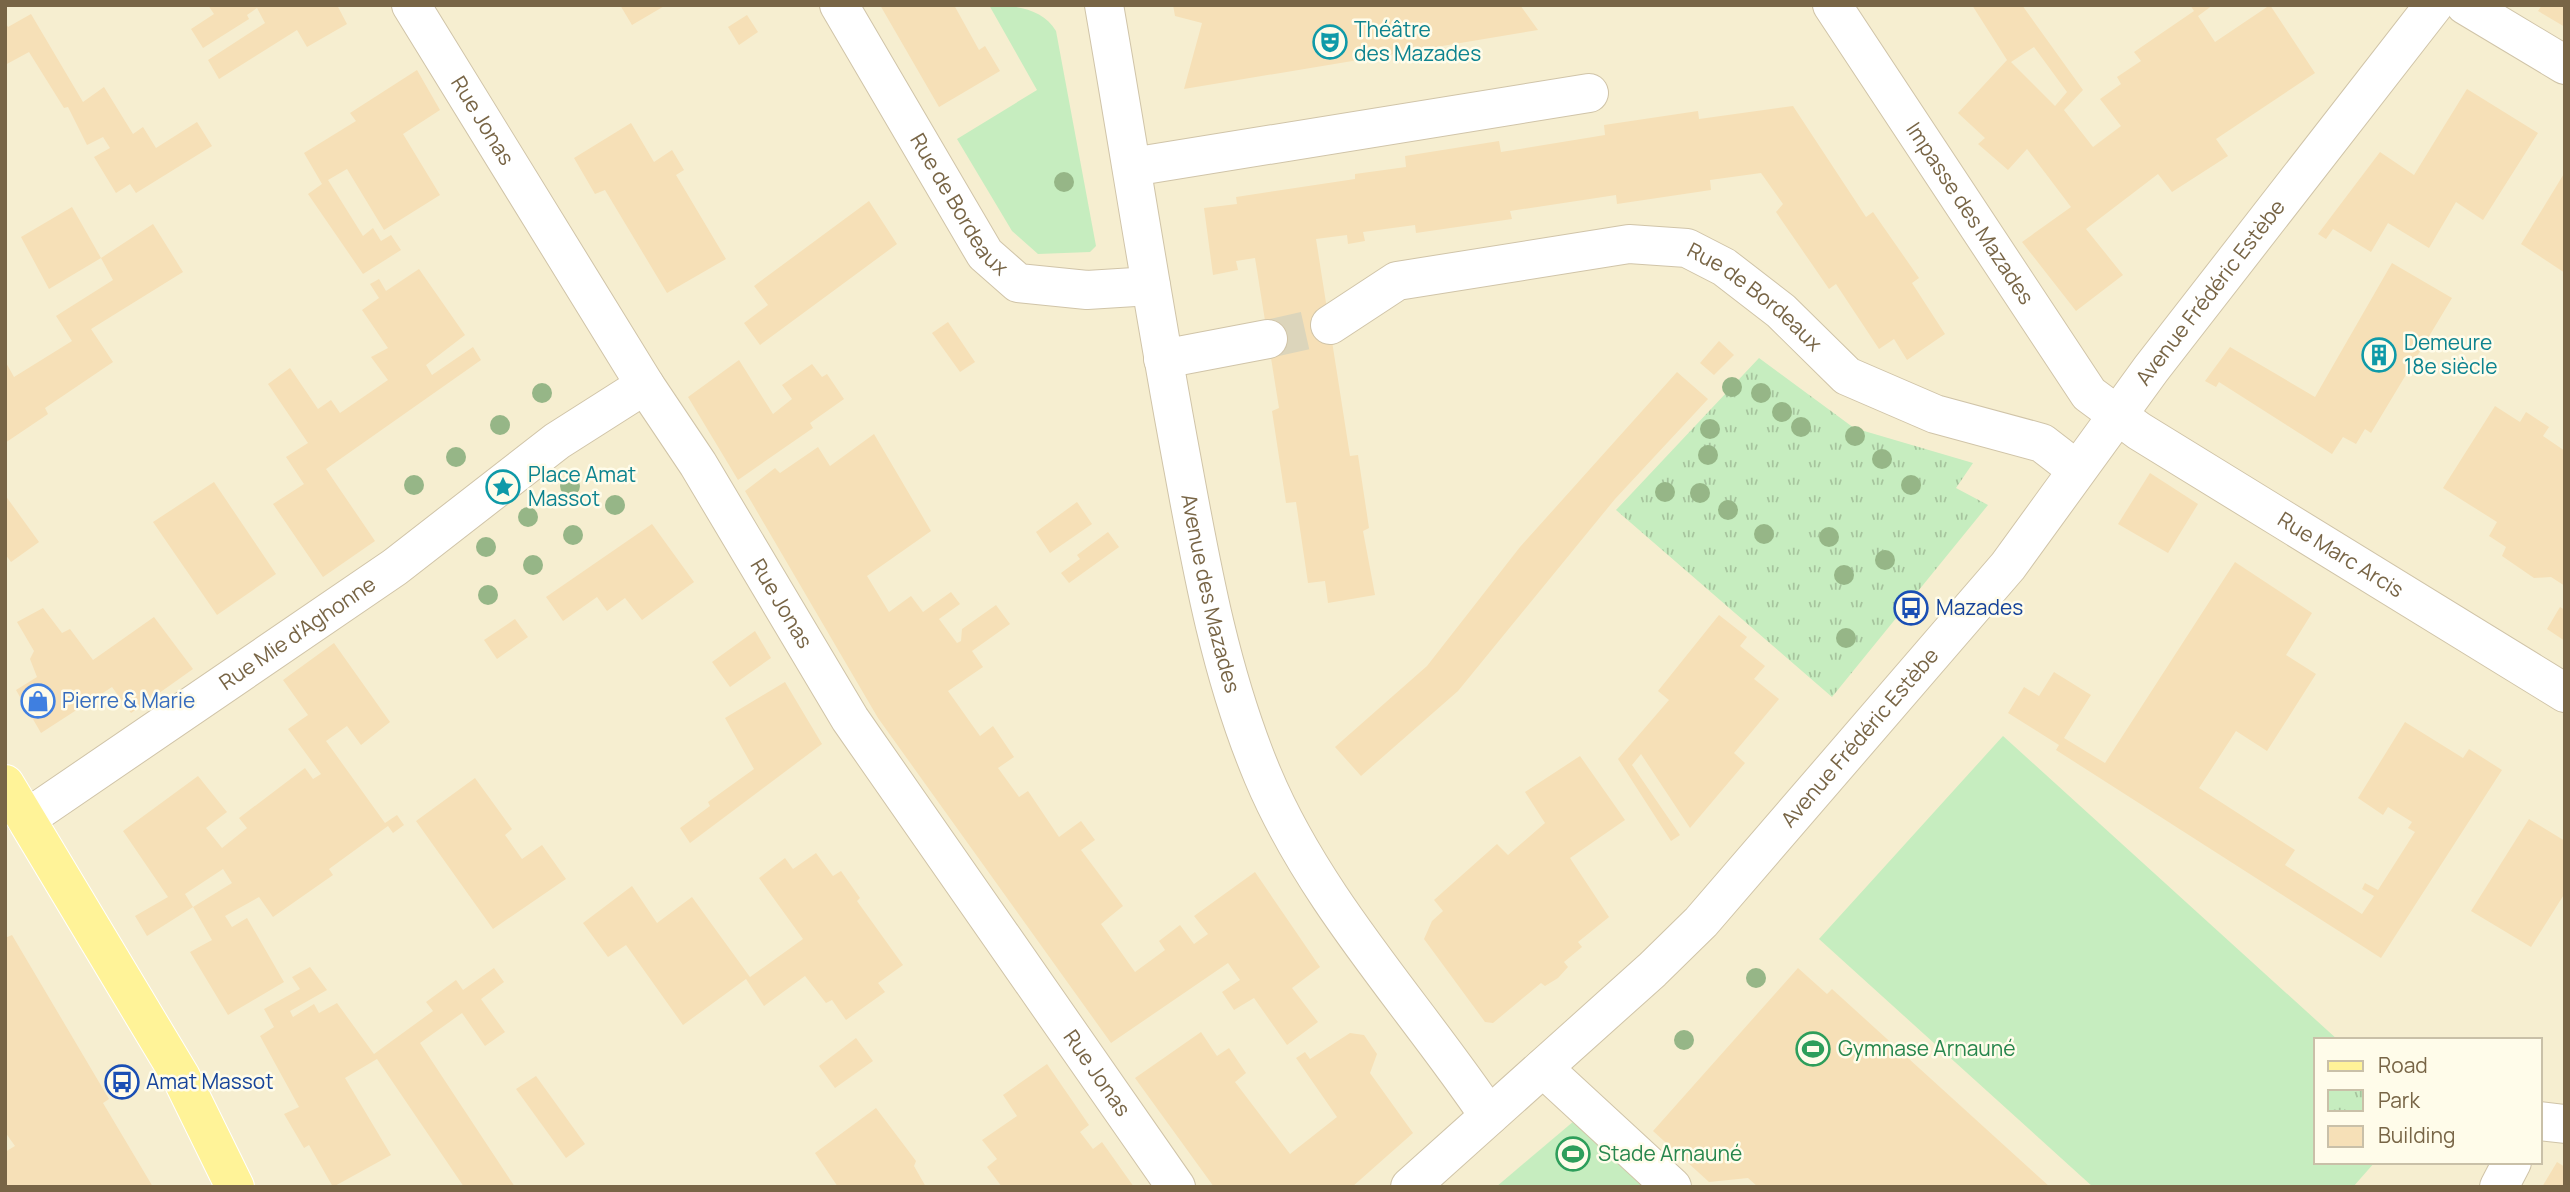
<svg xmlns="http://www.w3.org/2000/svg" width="2570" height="1192" font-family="Manrope,sans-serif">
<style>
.residential{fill:#f6eed0;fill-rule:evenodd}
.grass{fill:#c6edbf}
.park{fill:url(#park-tufts)}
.building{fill:#f6e0b7;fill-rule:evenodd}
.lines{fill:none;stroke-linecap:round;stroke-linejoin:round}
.minor-tunnel{stroke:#dcd5bb;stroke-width:38;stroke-dasharray:38 19;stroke-linecap:butt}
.minor-casing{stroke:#d0c4a8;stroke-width:40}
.major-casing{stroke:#fff;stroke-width:40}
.minor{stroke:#fff;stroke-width:38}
.major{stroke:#fff398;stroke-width:38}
.tree{fill:#96b687}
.labels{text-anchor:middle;stroke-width:5;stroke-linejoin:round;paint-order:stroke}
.culture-label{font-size:21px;fill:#0d838f;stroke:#fffcea;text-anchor:start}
.street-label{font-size:21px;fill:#786546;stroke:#fffcea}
.transit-label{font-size:21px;fill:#164399;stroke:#fffcea;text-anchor:start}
.shop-label{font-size:21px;fill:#366cbe;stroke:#fffcea;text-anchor:start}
.leisure-label{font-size:21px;fill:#27864d;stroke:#fffcea;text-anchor:start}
</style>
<defs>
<pattern id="park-tufts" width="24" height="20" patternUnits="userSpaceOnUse" patternTransform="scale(1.75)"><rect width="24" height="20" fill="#c6edbf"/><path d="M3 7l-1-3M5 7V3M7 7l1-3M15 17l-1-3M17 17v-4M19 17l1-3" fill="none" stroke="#a6c49d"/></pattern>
</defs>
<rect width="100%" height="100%" fill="#fefae2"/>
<path class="residential" d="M5,5h2560v1182h-2560zM2316,1040h224v122h-224z"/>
<g class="grass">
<path d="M989,5c24,0 54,3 67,26l40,215 -6,6 -52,2 -26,-23 -55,-92 80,-49z"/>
<path d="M2003,736l335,304h-22v122h59l-22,25h-260l-274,-248z"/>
<path d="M1574,1121l73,66h-151z"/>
</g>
<path class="park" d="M1759,358l95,70 119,35 -17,25 32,17 -156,192 -216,-187z"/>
<g class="building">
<path d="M208,5h129l10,19 -40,23 -10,-17 -78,49 -11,-19 57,-37 -8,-15 -10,7 2,4 -46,29 -12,-19 23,-15z"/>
<path d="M620,5h46l-34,20z"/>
<path d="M880,5h74l25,45 6,-4 15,25 -61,36z"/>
<path d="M1173,5h347l18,25 -354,59 18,-66 -27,-7z"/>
<path d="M1972,5h50l61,85 -19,20 29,37 28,-21 -21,-27 21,-15 -4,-7 24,-16 -7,-9 60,-41 -4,-6h23l-15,11 17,26 55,-37 45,68 -99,66 12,17 -56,36 -14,-18 -72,55 37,46 -47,36 -54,-69 49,-35 -44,-58 -19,21 -30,-26 7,-6 -27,-25 49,-53zM2034,47l33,45 -12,14 -44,-44z"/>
<path d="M2542,5h23v22l-27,-16z"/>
<path d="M31,14l52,88 21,-15 29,47 10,-7 13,21 41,-26 15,24 -76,47 -6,-9 -14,9 -22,-36 16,-9 -7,-11 -16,8 -19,-38 -4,1 -35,-56 -24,13v-43l3,5z"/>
<path d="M747,15l11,17 -19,13 -11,-18z"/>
<path d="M417,70l23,40 -37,24 37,61 -56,35 -37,-61 -19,11 35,56 10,-8 8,13 10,-6 10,15 -38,24 -55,-80 14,-10 -18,-31 52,-32 -6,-8z"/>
<path d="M2467,89l71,44 -55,87 -27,-18 -27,46 -41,-25 -17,29 -38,-23 -7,10 -8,-5 62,-82 34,23z"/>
<path d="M1793,106l73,111 7,-5 46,66 -7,5 33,51 -38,26 -13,-21 -15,10 -43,-65 -7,5 -53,-77 7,-8 -22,-31 -51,7 1,10 -94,14 -1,-9 -106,16 2,8 -96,14 -1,-8 -52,7 2,9 -17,3 -1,-9 -31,4 34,217 8,-1 11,73 -6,3 12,64 -47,8 -3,-22 -17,2 -12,-81 -10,1 -14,-92 7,-3 -24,-150 -19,3 2,9 -25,5 -9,-67 33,-4 -1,-7 119,-18v-5l51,-7 -1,-11 94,-15 2,11 104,-17 -1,-10 94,-14 1,8z"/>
<path d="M631,123l23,39 18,-12 12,20 -8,5 50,84 -59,34 -62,-103 -10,4 -21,-36z"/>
<path d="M2565,172v101l-44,-29z"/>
<path d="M869,201l28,43 -137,101 -16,-22 24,-18 -14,-19z"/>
<path d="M72,207l29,51 -52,31 -28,-52z"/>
<path d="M153,224l30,48 -92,57 22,33 -68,46 3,6 -43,29v-82l9,16 58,-36 -16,-25 57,-36 -12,-22z"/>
<path d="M2392,263l60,35 -81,135 -6,-4 -9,15 -13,-7 -11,17 -113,-72 -3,5 -11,-6 25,-34 85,50z"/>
<path d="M419,269l46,66 -39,30 6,10 41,-28 8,13 -155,109 49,72 -52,36 -50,-73 31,-20 -18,-27 22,-14 -40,-59 22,-16 28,41 13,-9 9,13 48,-33 -17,-23 17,-9 -26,-38 17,-12 -9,-14 9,-5 7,12z"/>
<path d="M948,322l27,40 -15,10 -28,-39z"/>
<path d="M1719,341l15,14 -20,20 -14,-12z"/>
<path d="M739,360l34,54 19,-15 -10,-14 30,-21 10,13 5,-3 17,25 -34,24 3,5 -75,52 -50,-83z"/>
<path d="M1677,372l31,27 -93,100 -157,192 -97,85 -26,-29 92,-81 93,-119z"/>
<path d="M2495,406l25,16 6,-10 23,15 -6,9 22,15v135l-14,-9 -17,1 -32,-22 4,-9 -17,-11 8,-14 -54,-34z"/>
<path d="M874,434l57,97 -64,45 22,36 22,-16 12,16 28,-20 9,12 -21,15 18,24 4,-2 1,-12 34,-24 14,19 -38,27 11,16 -35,24 32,45 13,-10 21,31 -16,11 21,29 9,-6 31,46 22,-16 14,19 -14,10 42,56 -22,18 34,48 30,-22 -6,-9 21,-16 14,19 14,-10 -14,-18 61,-44 65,95 -28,21 26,34 -31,23 -33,-47 -20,12 -12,-18 18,-12 -12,-17 -117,80 -233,-325 -133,-227 30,-23 5,5 38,-26 12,19z"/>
<path d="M2150,473l48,31 -30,49 -50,-29z"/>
<path d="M214,482l62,92 -59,41 -64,-93z"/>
<path d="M5,495l34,47 -28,20 -6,-8z"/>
<path d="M1077,502l15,22 -42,29 -14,-21z"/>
<path d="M652,524l42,58 -52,38 -17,-22 -18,13 -10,-14 -34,24 -17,-24z"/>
<path d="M1108,532l11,15 -50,36 -8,-10 19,-14 -3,-4z"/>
<path d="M2235,562l77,51 -26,42 30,19 -49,77 -31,-20 -37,57 96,62 -10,15 77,49 12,-18 -12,-7 3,-6 13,7 37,-58 -7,-4 4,-6 -24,-15 -5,8 -25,-17 47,-76 58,36 6,-9 33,21 -121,188 -325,-208 3,-5 -51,-32 16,-26 15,9 15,-24 37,23 -27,43 41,25z"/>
<path d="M2560,607l5,3v31l-18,-12z"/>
<path d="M43,608l19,25 8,-4 23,31 61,-43 39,52 -62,44 -19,-26 -71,46 -25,-43 21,-13 -7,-18 4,-8 -17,-29z"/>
<path d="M1719,615l28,22 -7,9 25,20 -11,13 25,20 -45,54 11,10 -55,65 -49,-74 -9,11 48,70 -9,6 -53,-82 51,-59 -11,-9z"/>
<path d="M515,619l13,18 -31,22 -13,-19z"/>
<path d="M755,631l16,27 -41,29 -18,-25z"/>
<path d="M334,643l56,79 -29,23 -14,-19 -21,15 59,82 12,-8 7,10 -11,8 -5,-7 -59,43 4,6 -60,42 -14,-20 -34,19 7,11 15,-9 37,64 -56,33 -38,-63 22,-12 -19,-33 39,-24 -9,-14 -38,25 8,13 -46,29 -12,-20 33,-19 -45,-66 75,-55 29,36 -21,16 16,20 25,-20 -8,-10 66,-50 8,11 8,-5 -33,-45 20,-14 -25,-35z"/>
<path d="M785,682l37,62 -132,99 -10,-15 30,-22 -2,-4 46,-33 -29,-51z"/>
<path d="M1580,756l45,64 -55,38 39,59 -31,25 4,5 -18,15 4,5 -10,11 -13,8 -4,-3 -48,40 -8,-1 -61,-83 8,-18 11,-10 -9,-11 63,-56 11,11 37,-32 -20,-31z"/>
<path d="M475,778l37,51 -7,6 17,24 20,-14 24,34 -73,50 -77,-108z"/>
<path d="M2529,819l36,22v52l-34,54 -60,-36z"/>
<path d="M816,853l17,23 8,-5 19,27 -3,3 46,64 -25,18 7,9 -39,28 -14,-20 -6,3 -21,-27 -41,30 -18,-27 -63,46 -57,-80 -18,12 -25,-34 49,-37 25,37 35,-26 58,80 53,-38 -44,-61 26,-20 8,11z"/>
<path d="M12,935l97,164 -6,4 50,84h-148v-35l10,-6 -10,-14v-194z"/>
<path d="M310,967l17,23 -37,21 3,6 21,-13 5,9 18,-10 37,51 59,-43 -7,-9 30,-22 7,10 31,-22 10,14 -23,17 24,33 -20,14 -23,-33 -42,30 95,144h-51l-87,-128 -32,19 46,77 -58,32 -24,-42 -5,3 -20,-34 15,-7 -39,-71 14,-9 -10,-18 36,-20 -8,-12z"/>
<path d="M1798,968l29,26 5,-5 218,198h-292l-10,-9 -39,4 -56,-51z"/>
<path d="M1201,1032l16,24 12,-8 17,25 -11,9 55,72 47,-37 -41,-59 9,-6 5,7 40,-26 14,2 13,19 -7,19 43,60 -61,54h-138l-79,-109z"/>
<path d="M856,1038l17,23 -38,27 -16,-22z"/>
<path d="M1047,1064l42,61 -9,7 13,17 9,-7 32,45h-132l-15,-20 10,-8 -15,-19 35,-24 -14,-21z"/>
<path d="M536,1076l49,68 -19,14 -50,-69z"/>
<path d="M876,1108l40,53 -2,5 12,21h-88l-23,-34z"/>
<path d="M2557,1162l8,5v20h-23z"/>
</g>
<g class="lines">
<path class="minor-tunnel" d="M1268,339l62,-14"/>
<defs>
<g id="minor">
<path id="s1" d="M411,5l234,380 53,79 152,255 326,468"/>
<path id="s2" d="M839,5l146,249 33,29 69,7 64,-4"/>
<path id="s3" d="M1104,5c26,150 49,301 77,451 20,109 39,218 82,320 52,124 151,229 226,340"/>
<path id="s4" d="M1832,5l257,389 50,37 426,262"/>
<path d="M2465,5l100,60"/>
<path d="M1132,167l457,-74"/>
<path id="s5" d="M1330,325l67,-44 232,-37 58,4 37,19 57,44 66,65 88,38 107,29 35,27"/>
<path d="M1163,359l105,-20"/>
<path id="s6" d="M26,819l369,-252 162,-126 88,-56"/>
<path d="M1543,1068l129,119"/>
<path d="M2540,1121l25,3"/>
<path id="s7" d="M1410,1187l242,-217 49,-48 307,-356 143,-197 283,-364"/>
<path d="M2499,1187l13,-25"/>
</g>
<path id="major" d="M5,784l176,293 54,110"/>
</defs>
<use href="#minor" class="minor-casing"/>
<use href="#major" class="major-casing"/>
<use href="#minor" class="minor"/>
<use href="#major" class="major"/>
</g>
<g class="tree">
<circle cx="1064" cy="182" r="10"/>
<circle cx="1732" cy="387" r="10"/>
<circle cx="542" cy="393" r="10"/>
<circle cx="1761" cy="393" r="10"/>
<circle cx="1782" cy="412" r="10"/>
<circle cx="500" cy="425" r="10"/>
<circle cx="1801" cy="427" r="10"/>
<circle cx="1710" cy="429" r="10"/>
<circle cx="1855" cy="436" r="10"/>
<circle cx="1708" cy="455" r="10"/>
<circle cx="456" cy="457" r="10"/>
<circle cx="1882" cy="459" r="10"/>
<circle cx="414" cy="485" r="10"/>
<circle cx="1911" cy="485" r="10"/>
<circle cx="570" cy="486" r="10"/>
<circle cx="1665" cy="492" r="10"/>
<circle cx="1700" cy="493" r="10"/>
<circle cx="615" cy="505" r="10"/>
<circle cx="1728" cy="510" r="10"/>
<circle cx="528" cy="517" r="10"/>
<circle cx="1764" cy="534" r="10"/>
<circle cx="573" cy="535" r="10"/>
<circle cx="1829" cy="537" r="10"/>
<circle cx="486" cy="547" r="10"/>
<circle cx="1885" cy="560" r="10"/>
<circle cx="533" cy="565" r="10"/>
<circle cx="1844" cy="575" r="10"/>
<circle cx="488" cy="595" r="10"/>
<circle cx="1846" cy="638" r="10"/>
<circle cx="1756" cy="978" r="10"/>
<circle cx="1684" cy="1040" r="10"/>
</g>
<defs>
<symbol id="theatre-ring" viewBox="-11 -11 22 22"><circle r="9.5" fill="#fffcea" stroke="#0f9aa8" stroke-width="1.5"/><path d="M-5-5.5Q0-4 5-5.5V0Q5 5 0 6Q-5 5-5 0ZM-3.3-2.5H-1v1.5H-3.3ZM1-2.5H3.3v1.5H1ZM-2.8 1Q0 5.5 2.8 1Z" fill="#0f9aa8"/></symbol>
<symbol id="building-ring" viewBox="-11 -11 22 22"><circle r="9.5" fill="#fffcea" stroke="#0f9aa8" stroke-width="1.5"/><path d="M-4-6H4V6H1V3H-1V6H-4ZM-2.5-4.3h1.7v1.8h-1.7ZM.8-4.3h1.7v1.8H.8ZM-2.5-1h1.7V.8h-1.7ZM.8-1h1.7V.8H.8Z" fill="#0f9aa8"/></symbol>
<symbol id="sight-ring" viewBox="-11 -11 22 22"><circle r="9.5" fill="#fffcea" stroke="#0f9aa8" stroke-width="1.5"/><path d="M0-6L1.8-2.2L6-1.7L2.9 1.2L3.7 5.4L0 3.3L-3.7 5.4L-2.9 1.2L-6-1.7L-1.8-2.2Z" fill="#0f9aa8"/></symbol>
<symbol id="bus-ring" viewBox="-11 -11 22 22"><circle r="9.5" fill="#fffcea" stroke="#1a4fb4" stroke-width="1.5"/><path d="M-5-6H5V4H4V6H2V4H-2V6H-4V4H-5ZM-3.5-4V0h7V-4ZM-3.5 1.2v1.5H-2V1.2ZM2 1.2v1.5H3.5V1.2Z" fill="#1a4fb4"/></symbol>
<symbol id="shop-ring" viewBox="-11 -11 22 22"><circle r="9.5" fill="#fffcea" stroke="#3f7fe0" stroke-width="1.5"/><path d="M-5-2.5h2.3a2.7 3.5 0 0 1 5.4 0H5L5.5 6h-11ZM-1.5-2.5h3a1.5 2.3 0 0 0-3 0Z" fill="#3f7fe0"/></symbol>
<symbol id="stadium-ring" viewBox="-11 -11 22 22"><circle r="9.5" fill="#fffcea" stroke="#2e9e5b" stroke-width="1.5"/><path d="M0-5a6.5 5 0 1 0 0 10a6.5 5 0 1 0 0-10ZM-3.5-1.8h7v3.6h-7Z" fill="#2e9e5b"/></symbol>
</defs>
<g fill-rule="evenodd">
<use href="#theatre-ring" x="1311" y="23" width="38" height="38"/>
<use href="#building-ring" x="2360" y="336" width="38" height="38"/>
<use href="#sight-ring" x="484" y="468" width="38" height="38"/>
<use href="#bus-ring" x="1892" y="589" width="38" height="38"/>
<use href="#shop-ring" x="19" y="682" width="38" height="38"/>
<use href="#stadium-ring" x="1794" y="1030" width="38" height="38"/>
<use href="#bus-ring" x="103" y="1063" width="38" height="38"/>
<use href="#stadium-ring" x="1554" y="1135" width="38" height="38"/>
</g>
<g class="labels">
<g class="culture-label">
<text x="1354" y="37">Théâtre<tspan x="1354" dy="24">des Mazades</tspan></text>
<text x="2404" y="350">Demeure<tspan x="2404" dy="24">18e siècle</tspan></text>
<text x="528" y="482">Place Amat<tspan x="528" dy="24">Massot</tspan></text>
</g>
<g class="street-label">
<text dy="7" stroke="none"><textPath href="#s1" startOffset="136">Rue Jonas</textPath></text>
<text dy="7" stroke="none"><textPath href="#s2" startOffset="233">Rue de Bordeaux</textPath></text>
<text dy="7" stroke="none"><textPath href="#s4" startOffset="250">Impasse des Mazades</textPath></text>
<text dy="7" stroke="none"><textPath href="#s7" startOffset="1204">Avenue Frédéric Estèbe</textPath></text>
<text dy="7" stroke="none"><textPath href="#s5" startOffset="457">Rue de Bordeaux</textPath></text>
<text dy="7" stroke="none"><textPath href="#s4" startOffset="765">Rue Marc Arcis</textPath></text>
<text dy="7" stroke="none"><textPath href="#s3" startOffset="598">Avenue des Mazades</textPath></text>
<text dy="7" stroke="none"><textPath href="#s1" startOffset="704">Rue Jonas</textPath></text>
<text dy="7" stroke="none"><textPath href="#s6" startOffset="329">Rue Mie d'Aghonne</textPath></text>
<text dy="7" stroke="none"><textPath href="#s7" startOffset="637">Avenue Frédéric Estèbe</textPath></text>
<text dy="7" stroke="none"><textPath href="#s1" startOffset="1270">Rue Jonas</textPath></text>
</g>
<g class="transit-label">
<text x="1936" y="615">Mazades</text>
<text x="146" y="1089">Amat Massot</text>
</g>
<g class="shop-label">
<text x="62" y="708">Pierre &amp; Marie</text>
</g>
<g class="leisure-label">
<text x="1838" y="1056">Gymnase Arnauné</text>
<text x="1598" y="1161">Stade Arnauné</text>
</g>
</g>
<rect width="2570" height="1192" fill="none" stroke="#786546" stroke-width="14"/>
<rect x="2314" y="1038" width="228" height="126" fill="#fffcea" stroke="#c9c0a8" stroke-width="2"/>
<rect x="2328" y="1061" width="35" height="10" fill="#fff398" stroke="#c9c0a8" stroke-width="2"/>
<text x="2378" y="1073" font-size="21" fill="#786546">Road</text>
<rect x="2328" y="1090" width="35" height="21" fill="url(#park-tufts)" stroke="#c9c0a8" stroke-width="2"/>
<text x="2378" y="1108" font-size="21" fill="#786546">Park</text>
<rect x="2328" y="1126" width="35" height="21" fill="#f6e0b7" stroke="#c9c0a8" stroke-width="2"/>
<text x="2378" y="1143" font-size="21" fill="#786546">Building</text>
</svg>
